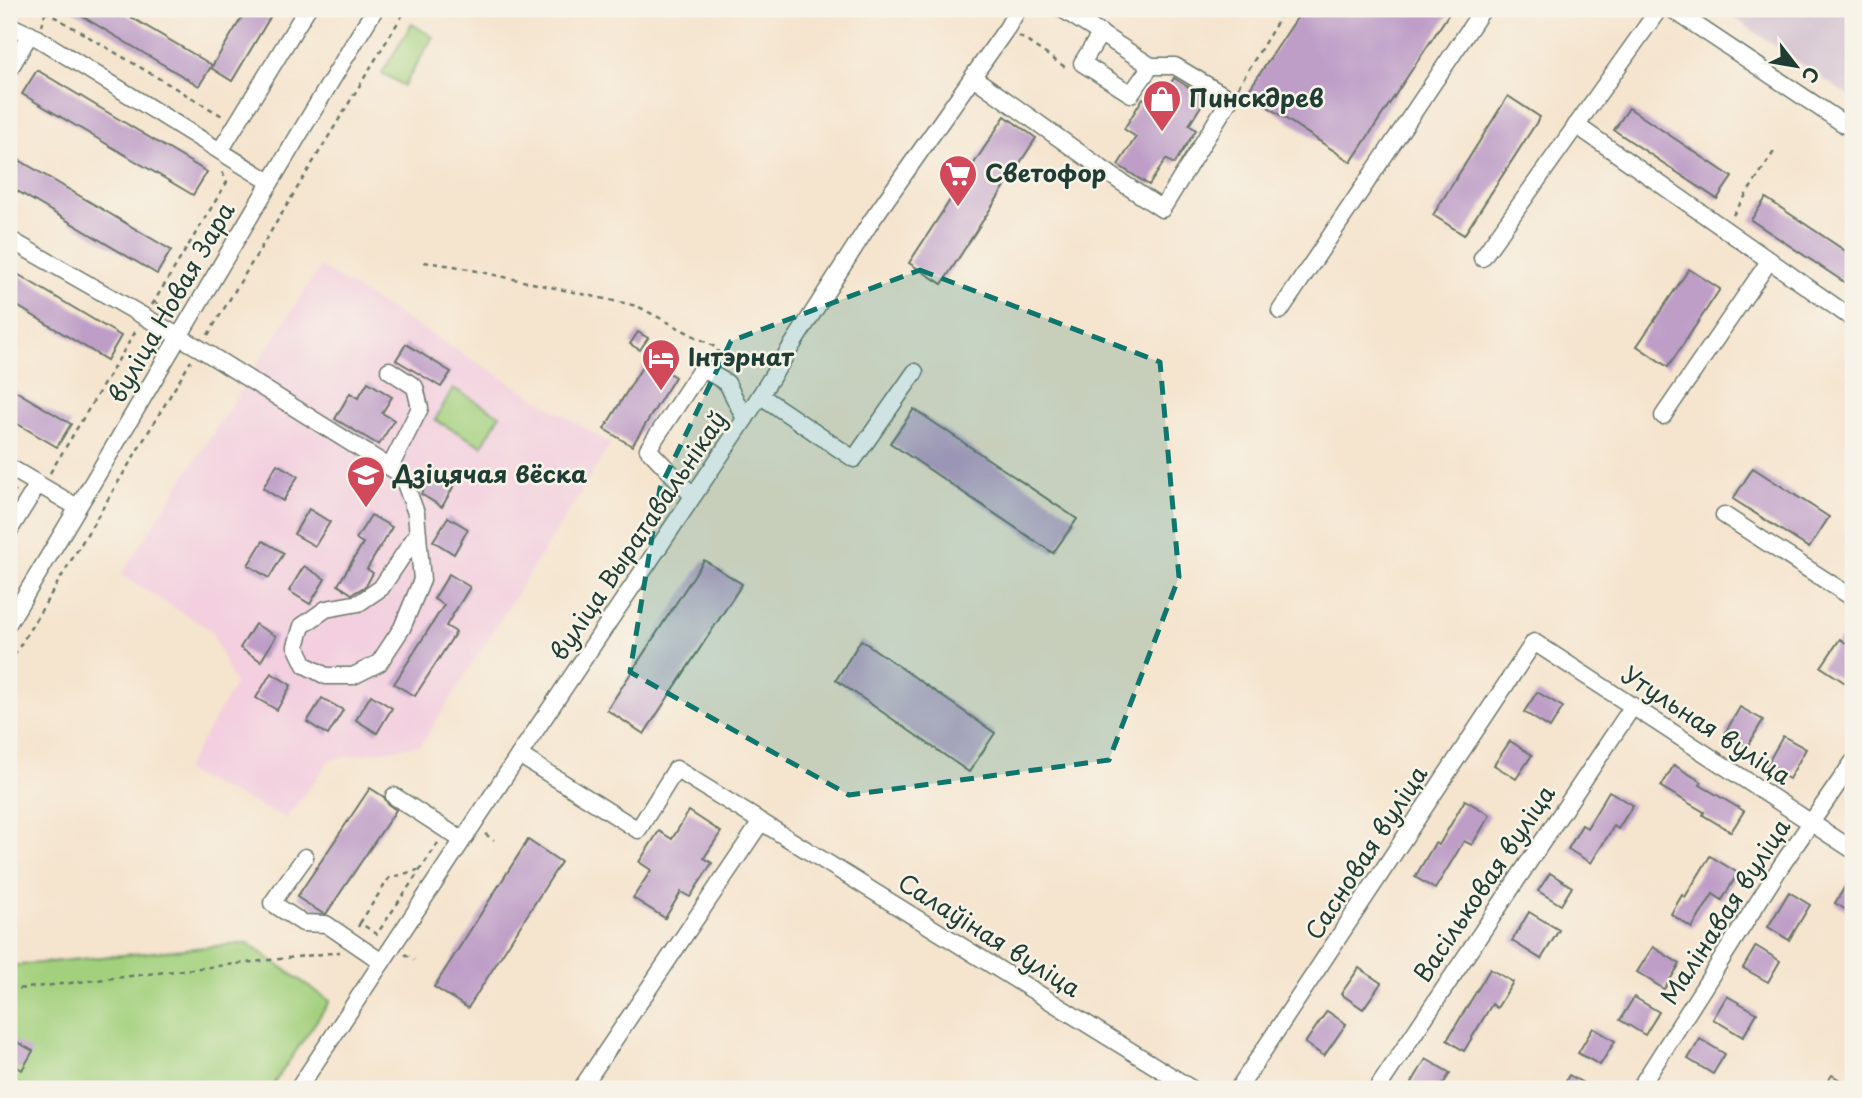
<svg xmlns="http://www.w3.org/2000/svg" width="1862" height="1098" font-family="'Playpen Sans',sans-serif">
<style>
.built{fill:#f3cfdf}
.industrial{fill:#cfbdce}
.green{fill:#a3d07d;stroke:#618658;stroke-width:2}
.building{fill:#be9ec7}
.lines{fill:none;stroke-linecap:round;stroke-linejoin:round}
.minor-casing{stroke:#6a776a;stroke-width:19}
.path{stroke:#6a776a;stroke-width:2.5;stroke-dasharray:5 5;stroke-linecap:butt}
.minor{stroke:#fff;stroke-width:16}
.marked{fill:#0f766e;fill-opacity:0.2;stroke:#0f766e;stroke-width:5;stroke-dasharray:14 9;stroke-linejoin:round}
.labels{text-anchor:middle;stroke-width:5;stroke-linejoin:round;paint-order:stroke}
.poi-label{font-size:24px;font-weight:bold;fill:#1f3d34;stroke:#f7f3e8;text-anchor:start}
.street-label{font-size:24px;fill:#1f3d34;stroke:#f7f3e8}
</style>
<rect width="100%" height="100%" fill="#f7f3e8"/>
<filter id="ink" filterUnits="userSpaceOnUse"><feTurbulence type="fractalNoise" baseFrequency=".0143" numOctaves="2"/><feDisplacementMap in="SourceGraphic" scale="14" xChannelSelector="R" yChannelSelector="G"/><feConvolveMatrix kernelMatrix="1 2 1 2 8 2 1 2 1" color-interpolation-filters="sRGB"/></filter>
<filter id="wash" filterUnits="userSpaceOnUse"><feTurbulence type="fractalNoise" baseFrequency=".00686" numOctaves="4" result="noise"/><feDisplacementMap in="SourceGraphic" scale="28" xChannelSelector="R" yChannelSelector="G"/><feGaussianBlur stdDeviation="1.57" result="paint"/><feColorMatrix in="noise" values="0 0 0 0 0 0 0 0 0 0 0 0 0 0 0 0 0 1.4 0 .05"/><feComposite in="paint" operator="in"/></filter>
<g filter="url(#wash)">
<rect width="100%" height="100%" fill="#f5e4ce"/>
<path class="built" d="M320,267l291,177 -190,301 -90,14 -45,59 -102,-47 51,-86 -24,-55 -90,-55z"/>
<path class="industrial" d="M1732,9h121v90l-120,-82z"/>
<g class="green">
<path d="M412,24l21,13 -29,49 -22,-13z"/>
<path d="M453,388l47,27 -18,31 -47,-26z"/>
<path d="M247,943l83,58 -60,88h-261v-123z"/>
</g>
<g id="blocks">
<g class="building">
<path d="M70,9h47l95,56 -13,21z"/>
<path d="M247,9h28l-43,72 -21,-13z"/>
<path d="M1303,9h149l-101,153 -104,-69z"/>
<path d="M37,70l170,102 -14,23 -171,-101z"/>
<path d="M1174,78l32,20 -17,27 7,5 -22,34 -8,-5 -17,26 -31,-20 18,-28 -12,-8 19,-31 14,8z"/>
<path d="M1508,96l32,21 -76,118 -31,-20z"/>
<path d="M1629,108l103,69 -15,22 -103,-69z"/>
<path d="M1005,116l31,22 -94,146 -33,-21z"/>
<path d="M9,154l162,96 -14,24 -148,-88z"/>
<path d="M1766,198l87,58v32l-102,-68z"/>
<path d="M9,269l112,67 -14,24 -98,-59z"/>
<path d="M1689,269l31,20 -52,78 -31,-21z"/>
<path d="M638,332l10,6 -8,12 -10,-6z"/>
<path d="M406,344l45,28 -10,15 -45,-27z"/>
<path d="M647,359l28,18 -43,69 -28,-17z"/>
<path d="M368,382l24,15 -10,16 12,7 -15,25 -44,-26 15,-26 8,5z"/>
<path d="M9,387l62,37 -14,23 -48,-28z"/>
<path d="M914,409l163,110 -24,34 -163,-110z"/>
<path d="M277,464l21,12 -15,25 -20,-13z"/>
<path d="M1753,468l76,49 -20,31 -76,-49z"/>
<path d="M435,470l21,12 -14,25 -21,-13z"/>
<path d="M309,509l21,13 -15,24 -21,-12z"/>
<path d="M371,515l21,12 -25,42 6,4 -7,13 -14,8 -14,-9 25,-42 -7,-4z"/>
<path d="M448,517l20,12 -14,25 -21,-13z"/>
<path d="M263,541l21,12 -15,25 -21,-13z"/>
<path d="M704,560l38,24 -98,150 -37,-24z"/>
<path d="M304,566l21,13 -15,25 -21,-13z"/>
<path d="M449,574l21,13 -24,39 10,6 -41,64 -21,-12 50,-79 -10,-6z"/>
<path d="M255,624l21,12 -15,25 -21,-13z"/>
<path d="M1840,639l13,9v40l-32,-21z"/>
<path d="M861,640l134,93 -26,39 -133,-92z"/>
<path d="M271,673l20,12 -14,25 -21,-12z"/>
<path d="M1537,692l26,15 -13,21 -26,-16z"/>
<path d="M371,695l21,13 -15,25 -21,-13z"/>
<path d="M322,698l21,12 -15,25 -21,-13z"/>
<path d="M1740,707l23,13 -16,27 -22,-14z"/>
<path d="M1783,736l23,13 -17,30 -23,-13z"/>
<path d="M1510,741l22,14 -16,24 -22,-14z"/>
<path d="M1674,765l28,17 -2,3 44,26 -13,21 -28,-17 1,-3 -43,-25z"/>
<path d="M370,788l14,9 4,7 8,6 -70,104 -4,-1 -25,-16z"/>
<path d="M1609,791l24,14 -15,24 -4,-3 -23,37 -23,-14 14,-24 5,3z"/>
<path d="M1465,800l25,15 -18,30 -8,-4 -29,48 -20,-12 20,-34 4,2z"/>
<path d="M689,811l32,21 -17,26 8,5 -22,34 -9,-5 -16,26 -32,-20 18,-28 -12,-8 20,-31 13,8z"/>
<path d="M528,840l33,22 -93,146 -34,-21z"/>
<path d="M1710,856l28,17 -16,27 -9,-6 -21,34 -21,-14 11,-19 3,2z"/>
<path d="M1550,873l22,14 -11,18 -23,-14z"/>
<path d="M1853,874v40l-18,-11z"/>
<path d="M1789,892l21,13 -21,35 -21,-13z"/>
<path d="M1529,912l30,18 -18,29 -29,-18z"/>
<path d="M1756,946l24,15 -12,21 -25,-14z"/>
<path d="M1653,947l27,17 -16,25 -27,-17z"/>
<path d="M1359,968l22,15 -18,26 -22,-15z"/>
<path d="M1490,969l23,13 -16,26 -5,-4 -28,47 -17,-11z"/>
<path d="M1727,996l30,17 -14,24 -30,-18z"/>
<path d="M1634,997l25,15 -14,23 -25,-15z"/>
<path d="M1327,1011l19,13 -22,32 -19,-13z"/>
<path d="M1593,1028l22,13 -15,24 -22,-12z"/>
<path d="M1700,1039l25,15 -12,20 -25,-15z"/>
<path d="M15,1041l18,10 -11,19 -13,-7v-12z"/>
<path d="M1426,1059l24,14 -10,16h-32z"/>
<path d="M1569,1075l25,14h-33z"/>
<path d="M1832,1075l21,13v1h-30z"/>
</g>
</g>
</g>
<g filter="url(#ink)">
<use href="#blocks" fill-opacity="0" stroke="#6a776a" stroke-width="2"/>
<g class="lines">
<defs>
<g id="minor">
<path d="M1672,9l181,121"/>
<path d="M9,25l30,14 231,143"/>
<path d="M1101,33l-19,30 49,31 20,-28"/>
<path d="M9,70l21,-36"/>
<path d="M973,77l145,103 44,29 68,-110 -55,-33h-24l-89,-57"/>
<path d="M1576,125l277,194"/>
<path d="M220,151l87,-142"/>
<path d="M9,239l190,109 203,127 14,38 6,67 -20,48 -23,35 -26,13h-27l-21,-11 -9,-19 6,-20 24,-17 33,-6 22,-15 37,-55"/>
<path d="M1482,258l177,-249"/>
<path d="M1280,311l203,-302"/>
<path d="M389,370l26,17 5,21 -30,59"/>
<path d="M761,396l93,63 61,-87"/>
<path d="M1663,416l107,-156"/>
<path d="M9,467l68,40"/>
<path d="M693,496l-45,-47 54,-81 25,15 18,36"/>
<path d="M1724,515l129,83"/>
<path d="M9,531l29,-47"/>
<path d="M9,622c124,-204 241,-410 366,-613"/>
<path d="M519,755l119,75 38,-61 516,320"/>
<path d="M394,796l68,44"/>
<path d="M305,857l-33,46 31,20 23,1 56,38"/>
<path d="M298,1089l221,-334 226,-336 127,-199 135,-192 11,-19"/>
<path d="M581,1089l180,-267"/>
<path d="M1238,1089l296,-447 319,208"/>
<path d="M1377,1089l256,-383"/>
<path d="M1639,1089l142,-223 72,-104"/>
</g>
</defs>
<use href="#minor" class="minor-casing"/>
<g class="path">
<path d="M45,11l179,106"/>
<path d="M42,26l4,-17"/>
<path d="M1019,36l49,33"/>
<path d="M1238,87l47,-78"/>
<path d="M9,91l4,-7"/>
<path d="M1733,215l42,-65"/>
<path d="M424,262l30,4 183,40 80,42 3,12"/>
<path d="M154,302l21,12"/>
<path d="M152,305l75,-123 -6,-12"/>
<path d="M208,335l198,-326"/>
<path d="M50,473l87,-144"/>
<path d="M9,499l7,-9"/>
<path d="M9,664l182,-303"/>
<path d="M485,834l9,6"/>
<path d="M360,923l29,-45 29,-8"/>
<path d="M358,927l2,-4 17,11 61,-91"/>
<path d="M405,954l9,6"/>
<path d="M9,990l331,-38"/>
</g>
<use href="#minor" class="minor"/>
</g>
</g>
<path class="marked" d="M920,270l240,92 19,215 -70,183 -260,35 -219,-123 30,-184 71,-147z"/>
<defs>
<symbol id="shop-pin" viewBox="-11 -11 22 30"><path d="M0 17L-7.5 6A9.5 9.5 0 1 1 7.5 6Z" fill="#d1495b" stroke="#f7f3e8"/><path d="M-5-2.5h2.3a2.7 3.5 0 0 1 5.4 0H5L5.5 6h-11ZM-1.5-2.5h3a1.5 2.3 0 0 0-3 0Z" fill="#fff"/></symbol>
<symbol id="supermarket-pin" viewBox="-11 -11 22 30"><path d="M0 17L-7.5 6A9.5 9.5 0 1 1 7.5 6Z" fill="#d1495b" stroke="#f7f3e8"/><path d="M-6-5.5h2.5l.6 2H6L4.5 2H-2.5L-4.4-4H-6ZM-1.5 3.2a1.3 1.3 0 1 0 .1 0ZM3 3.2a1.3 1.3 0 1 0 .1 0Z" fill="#fff"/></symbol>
<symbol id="hotel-pin" viewBox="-11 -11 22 30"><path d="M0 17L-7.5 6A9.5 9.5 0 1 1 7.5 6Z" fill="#d1495b" stroke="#f7f3e8"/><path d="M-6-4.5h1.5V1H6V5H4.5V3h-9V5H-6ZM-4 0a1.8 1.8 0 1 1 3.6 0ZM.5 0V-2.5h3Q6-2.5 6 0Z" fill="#fff"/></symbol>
<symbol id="school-pin" viewBox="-11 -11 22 30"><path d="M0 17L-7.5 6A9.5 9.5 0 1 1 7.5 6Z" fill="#d1495b" stroke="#f7f3e8"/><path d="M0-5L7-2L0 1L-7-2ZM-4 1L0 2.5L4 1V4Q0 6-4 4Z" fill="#fff"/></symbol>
</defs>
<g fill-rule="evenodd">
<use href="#shop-pin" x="1140" y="77" width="44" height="60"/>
<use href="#supermarket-pin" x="936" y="152" width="44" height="60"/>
<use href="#hotel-pin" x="639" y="336" width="44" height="60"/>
<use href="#school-pin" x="344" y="453" width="44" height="60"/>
</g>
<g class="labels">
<g class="poi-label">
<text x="1189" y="107">Пинскдрев</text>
<text x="985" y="182">Светофор</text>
<text x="688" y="366">Інтэрнат</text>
<text x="393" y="483">Дзіцячая вёска</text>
</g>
<g class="street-label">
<text transform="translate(172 303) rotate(-60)" y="8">вуліца Новая Зара</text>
<text transform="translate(639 536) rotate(-56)" y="8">вуліца Выратавальнікаў</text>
<text transform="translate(1706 726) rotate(33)" y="8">Утульная вуліца</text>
<text transform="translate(1367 853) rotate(-57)" y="8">Сасновая вуліца</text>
<text transform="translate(1485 884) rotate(-56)" y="8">Васільковая вуліца</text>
<text transform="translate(1726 912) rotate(-57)" y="8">Малінавая вуліца</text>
<text transform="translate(989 936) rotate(32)" y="8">Салаўіная вуліца</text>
</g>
</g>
<rect width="1862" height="1098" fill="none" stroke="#f7f3e8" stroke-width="35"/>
<g transform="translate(1796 66) rotate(121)" stroke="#f7f3e8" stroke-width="5" paint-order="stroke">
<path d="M0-5L12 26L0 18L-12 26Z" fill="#1f3d34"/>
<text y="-10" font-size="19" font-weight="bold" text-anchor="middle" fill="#1f3d34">С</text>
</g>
</svg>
